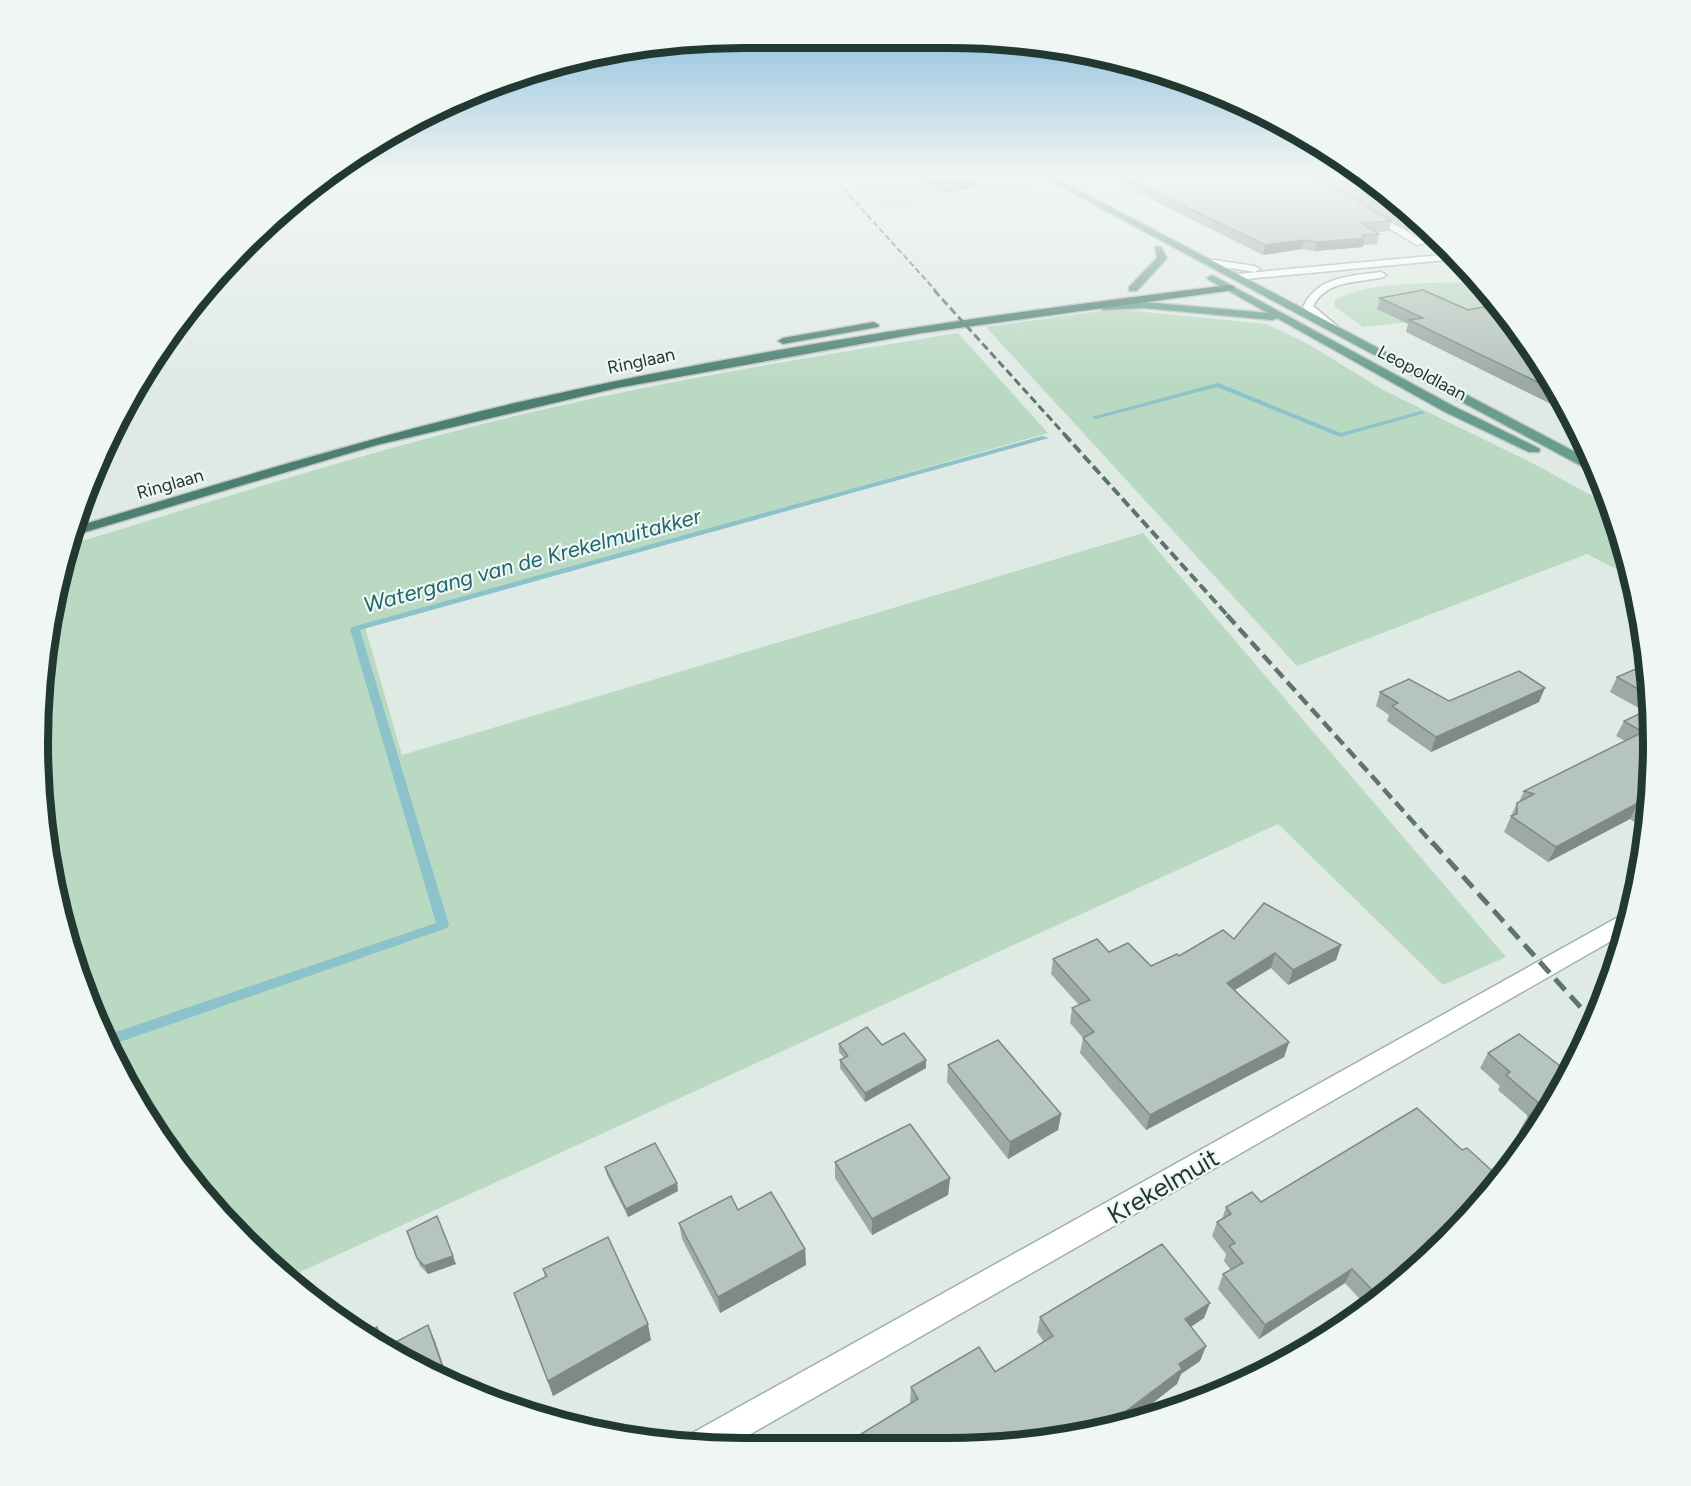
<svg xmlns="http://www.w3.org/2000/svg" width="1691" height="1486" font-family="Figtree,sans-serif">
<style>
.built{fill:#ced9d4}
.green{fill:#bad9c2}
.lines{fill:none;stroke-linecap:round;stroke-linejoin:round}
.stream{fill:#8cc3cb;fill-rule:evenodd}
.minor-casing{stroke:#a3b1ac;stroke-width:3}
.secondary-casing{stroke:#a0b4ac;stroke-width:3}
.primary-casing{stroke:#bdc4c2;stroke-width:3}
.trunk-casing{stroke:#bdc4c2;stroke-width:3}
.minor{fill:#fff;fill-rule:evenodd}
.secondary{fill:#fff;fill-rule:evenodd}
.primary{fill:#689c8d;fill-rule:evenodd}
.trunk{fill:#4c7f72;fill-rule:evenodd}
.rail-far4{stroke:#5c746d;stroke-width:2;stroke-dasharray:6 3;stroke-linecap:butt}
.rail-far3{stroke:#5c746d;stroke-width:3;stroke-dasharray:8 4;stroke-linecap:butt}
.rail-far2{stroke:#5c746d;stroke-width:4;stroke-dasharray:10 4.5;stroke-linecap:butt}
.rail-far1{stroke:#5c746d;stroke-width:4.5;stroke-dasharray:12 6;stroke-linecap:butt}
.rail{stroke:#5c746d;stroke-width:5;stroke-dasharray:15 8;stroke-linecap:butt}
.wall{fill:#9da9a3}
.shaded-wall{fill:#7f8985}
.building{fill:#b6c4be;stroke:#7f8985;stroke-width:1.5}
.labels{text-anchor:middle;stroke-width:4.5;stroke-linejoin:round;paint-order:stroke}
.far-street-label{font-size:18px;fill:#223932;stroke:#f0f7f3}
.water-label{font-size:22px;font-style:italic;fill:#21656f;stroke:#f0f7f3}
.near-street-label{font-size:26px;fill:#223932;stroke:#f0f7f3}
.rim{fill:none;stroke:#223932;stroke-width:8}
</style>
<rect width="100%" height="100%" fill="#e0eae5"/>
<path class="built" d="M844,175h173l21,13 -154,23z"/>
<g class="green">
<path d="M1474,282l8,4 24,26 -143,15 -28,-20v-7c35,-20 99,-16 139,-18z"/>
<path d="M1116,309l151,15 43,21 73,45 153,75 73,40 20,55 3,17 -45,-23 -290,112 -311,-339z"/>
<path d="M958,333l90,100 -683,194 37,128 741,-222 363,424 -63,28 -165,-161 -991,454 -75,-70 -80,-113 -70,-169 -23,-137 12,-183 18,-61c125,-38 249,-78 375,-111 168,-45 342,-73 514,-101z"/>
</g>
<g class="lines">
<g class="stream">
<path d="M1218,383l123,50 80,-22 4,2 -85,24 -123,-50 -121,32 -4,-2z"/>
<path d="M1042,436l7,2 -689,192 89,295 -2,3 -336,117 -4,-10 329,-112 -86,-294 2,-2z"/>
</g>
<defs>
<g id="minor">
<path d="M1371,211l52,30 2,2 -8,2 -49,-29z"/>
<path d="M1629,915l-4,18 -897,514 -44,-2 3,-9 933,-520z"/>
</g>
<g id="secondary">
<path d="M1452,254l5,5 -221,21 -5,-3 5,-3z"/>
<path d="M1207,259l48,7 5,3 -5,3 -51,-8v-4z"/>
<path d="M1381,272l5,3 -2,2c-25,6 -57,2 -71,29l24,20v4h-8l-26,-23c15,-31 47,-31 78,-35z"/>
</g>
<g id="primary">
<path d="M1039,175h11l542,286 4,10 -7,-1z"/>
<path d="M1155,247h6l6,11 -30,33h-8v-4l28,-29z"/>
<path d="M1212,275l241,131 87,43 -1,3h-10l-84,-40 -168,-94 -4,2 -129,-12 -41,2 -5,-3 5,-3 41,-2 124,11 -59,-33 -2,-2z"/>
</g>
<g id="trunk">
<path d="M1230,285l4,1v4l-312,43 -305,55 -240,57 -305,91 3,-9c146,-44 291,-89 440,-124 236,-54 475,-89 715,-118z"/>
<path d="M874,322l5,3 -1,2 -95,17 -5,-3 5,-3z"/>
</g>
</defs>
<use href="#minor" class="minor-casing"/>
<use href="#secondary" class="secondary-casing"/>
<use href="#primary" class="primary-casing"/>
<use href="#trunk" class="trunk-casing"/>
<use href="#minor" class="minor"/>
<use href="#secondary" class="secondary"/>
<use href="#primary" class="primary"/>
<use href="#trunk" class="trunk"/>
<path class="rail-far4" d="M831,175l105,116"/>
<path class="rail-far3" d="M934,290l132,146"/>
<path class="rail-far2" d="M1064,434l165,183"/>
<path class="rail-far1" d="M1227,615l206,229"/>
<path class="rail" d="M1432,842l161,179"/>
</g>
<g class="wall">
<path d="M899,175h77l-1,12 -29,6z"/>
<path d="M1102,175h211l78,46 -2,10 -14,1 4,2 -2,10 -13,1 -1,2 -48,4 -13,-2 -39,6z"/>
<path d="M1315,175h46l52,38 14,15 -20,2z"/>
<path d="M1380,298l88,12 44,11 57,92 -163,-81 2,-8 -31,-15z"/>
<path d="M1617,677l35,20 -4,127 -6,3 -12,-8 -82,43 -44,-30 13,-29 2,-1 5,-11 101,-50 -9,-5 8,-15 20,-10 -34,-19z"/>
<path d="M1380,692l69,9 90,1 -108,50 -44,-31 2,-6 -13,-9z"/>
<path d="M1234,939l107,6 -5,15 -48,25 -17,-17 -36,22 54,52 -5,15 -138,73 -66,-77 3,-15 -13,-15 2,-15 7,-3 -28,-31 2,-15 56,-7 42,14 28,-10z"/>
<path d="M839,1044l43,1 44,15v8l-61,34 -25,-34v-8l4,-2 -5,-6z"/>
<path d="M1488,1053l76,29 -5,13 -31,44 -9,-8 9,-15 -30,-26 2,-4 -20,-18z"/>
<path d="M948,1065l113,49 -3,16 -50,29 -61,-77z"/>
<path d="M835,1162l115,16 -2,17 -76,40 -37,-57z"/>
<path d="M605,1167l72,16 1,8 -50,26 -21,-42z"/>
<path d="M1261,1202l218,6 -101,94 -10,6 -23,-25 -86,56 -41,-50 5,-15 8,-4 -7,-9 2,-7 -14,-18 5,-14 5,-3 4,-12z"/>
<path d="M738,1210l67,39 1,16 -86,48 -38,-74 -3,-16z"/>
<path d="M417,1258l39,6 -28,10 -8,-8z"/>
<path d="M543,1269l108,71 -98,56 -39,-103 31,-16z"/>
<path d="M1040,1317l164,1 -13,9 15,19 -6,15 -19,13 -4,10 -50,39 -216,-20 -1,-1 1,-15 84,-15 49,-30 -7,-10z"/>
</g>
<g class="shaded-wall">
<path d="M947,175h29l-1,12 -29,6z"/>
<path d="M1419,219l8,9 -20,2 2,-10z"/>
<path d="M1365,238l-2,9 -48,4 2,-9z"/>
<path d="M1304,240l-2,9 -39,6 2,-10z"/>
<path d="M1545,688l-6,14 -108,50 5,-15z"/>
<path d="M1638,803l-8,16 -82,43 8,-15z"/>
<path d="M1648,816v8l-6,3z"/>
<path d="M1341,945l-5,15 -48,25 5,-15z"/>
<path d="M1275,953l-4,15 -48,29 4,-14z"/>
<path d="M1289,1042l-5,15 -138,73 4,-15z"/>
<path d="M926,1060v8l-61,34v-9z"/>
<path d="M1569,1073l-9,15v-9z"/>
<path d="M1061,1114l-3,16 -50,29 2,-17z"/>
<path d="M950,1178l-2,17 -76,40v-16z"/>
<path d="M677,1183l1,8 -50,26 -2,-8z"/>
<path d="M805,1249l1,16 -86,48 -2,-16z"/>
<path d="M453,1256l3,8 -28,10 -4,-8z"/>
<path d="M1352,1269l-7,14 -86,56 6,-14z"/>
<path d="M1210,1303l-6,15 -25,16 6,-15z"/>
<path d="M648,1324l3,16 -98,56 -5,-15z"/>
<path d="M428,1325l7,16 14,42 -1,-1z"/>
<path d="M377,1327l8,16 1,5 -3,-2z"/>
<path d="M1206,1346l-6,15 -19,13 -4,10 -54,42 -2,-11 58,-51z"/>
</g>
<g class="building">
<path d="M1120,175h193l78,46 -30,2 18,11 -17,1 3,3 -48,4 -13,-2 -39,5z"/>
<path d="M1332,175h29l52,38 6,6 -10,1z"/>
<path d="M1423,290l45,20 15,-3 29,14 44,70 -147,-71 14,-2 -43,-20z"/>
<path d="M1647,664l5,33 -35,-20z"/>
<path d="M1519,671l26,17 -109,49 -44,-31 6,-3 -18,-11 29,-13 40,22z"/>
<path d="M1652,708l-4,102 -10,-7 -82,44 -45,-31 6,-2v-11l17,-9 -10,-3 119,-59 -19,-11z"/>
<path d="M1264,903l77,42 -48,25 -18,-17 -48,30 62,59 -139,73 -67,-77 11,-6 -22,-24 18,-8 -37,-41 44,-20 12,13 19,-9 23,23 26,-12 2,2 44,-26 11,9z"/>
<path d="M867,1027l15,18 22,-12 22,27 -61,33 -25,-33 8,-4 -9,-12z"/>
<path d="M1519,1034l50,39 -9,6 5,4 -6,12 -21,30 -10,-9 14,-10 -36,-31 4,-3 -22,-19z"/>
<path d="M998,1040l63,74 -51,28 -62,-77z"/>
<path d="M1417,1108l45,42 5,-2 33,30 -21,30 -98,91 -29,-30 -87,56 -42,-51 20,-11 -14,-17 6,-3 -18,-21 14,-8 -5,-7 26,-15 9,10z"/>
<path d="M910,1124l40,54 -78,41 -37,-57z"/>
<path d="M655,1143l22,40 -51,26 -21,-42z"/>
<path d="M771,1192l34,57 -87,48 -39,-74 52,-27 7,14z"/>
<path d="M437,1216l16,40 -29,10 -7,-8 -10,-27z"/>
<path d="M608,1237l40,87 -100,57 -34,-88 33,-17 -4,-7z"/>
<path d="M1162,1244l48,59 -25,16 21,27 -27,18 3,5 -61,46 7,10 -134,22h-154l78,-48 -7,-12 68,-40 16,25 58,-36 -13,-19z"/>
<path d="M428,1325l20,57 -17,-6 -45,-29z"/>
<path d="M377,1327l6,19 -19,-12z"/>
</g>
<linearGradient id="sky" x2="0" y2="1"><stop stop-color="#83badc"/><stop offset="0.46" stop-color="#f1f6f3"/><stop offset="1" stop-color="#f1f6f3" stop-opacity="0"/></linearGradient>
<rect width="1691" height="383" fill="url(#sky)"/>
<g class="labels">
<g class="far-street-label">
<text transform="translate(641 361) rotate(-12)" y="6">Ringlaan</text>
<text transform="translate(1422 373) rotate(28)" y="6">Leopoldlaan</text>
<text transform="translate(170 484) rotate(-16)" y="6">Ringlaan</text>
</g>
<g class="water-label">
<text transform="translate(532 560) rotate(-15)" y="8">Watergang van de Krekelmuitakker</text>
</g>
<g class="near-street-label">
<text transform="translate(1163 1186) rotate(-30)" y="9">Krekelmuit</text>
</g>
</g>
<path d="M0 0H1691V1486H0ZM743 48H948A695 695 0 0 1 1643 743V743A695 695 0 0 1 948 1438H743A695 695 0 0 1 48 743V743A695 695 0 0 1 743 48Z" fill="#f0f7f3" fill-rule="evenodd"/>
<path class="rim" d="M743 48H948A695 695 0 0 1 1643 743V743A695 695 0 0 1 948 1438H743A695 695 0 0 1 48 743V743A695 695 0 0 1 743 48Z"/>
</svg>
